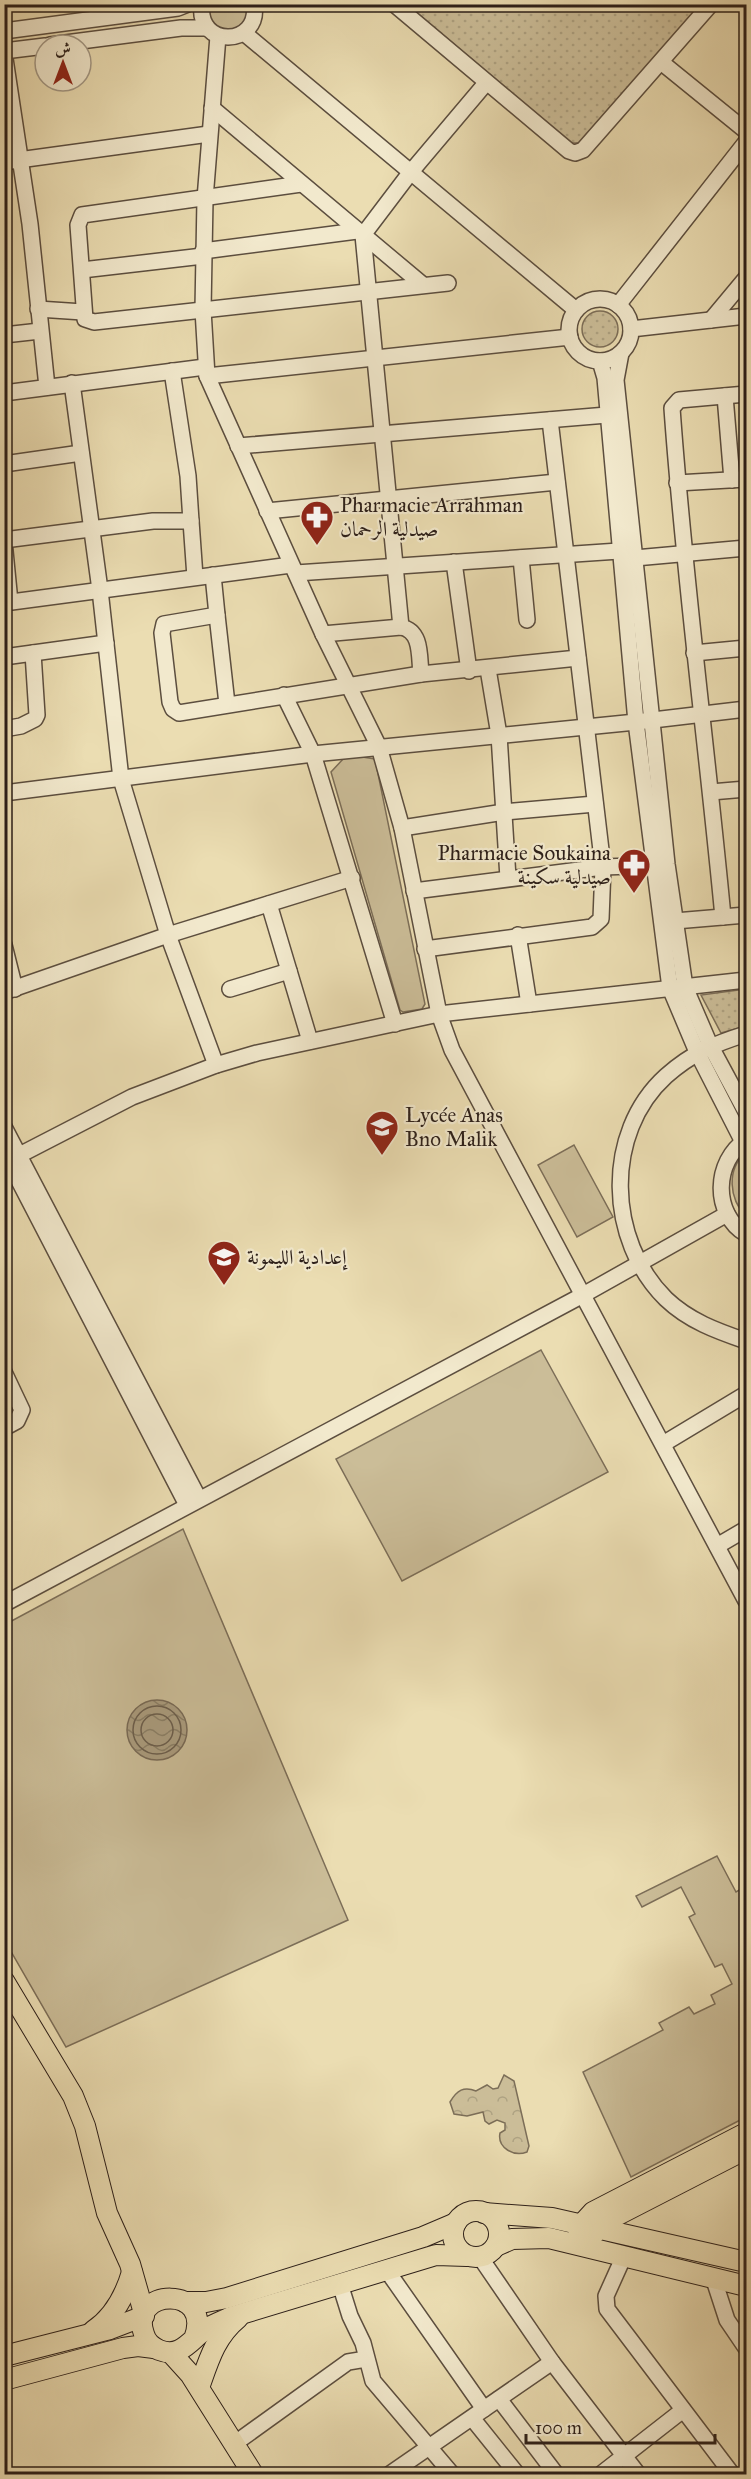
<svg xmlns="http://www.w3.org/2000/svg" width="751" height="2479" font-family="'IM FELL Great Primer',Amiri,serif">
<style>
.grass{fill:url(#grass-dots);stroke:#7c6e58;stroke-width:1.5}
.forest{fill:url(#forest-crowns);stroke:#7c6e58;stroke-width:1.5}
.park{fill:#cbbd98;stroke:#7c6e58;stroke-width:1.5}
.water{fill:url(#water-waves);stroke:#786a56;stroke-width:1.5}
.lines{fill:none;stroke-linecap:round;stroke-linejoin:round}
.shore{stroke:#6b5e4c;stroke-width:1.5}
.minor-casing{stroke:#5c4e3f;stroke-width:18}
.major-casing{stroke:#2c1f19;stroke-width:22}
.minor{stroke:#f2e9cd;stroke-width:15}
.major{stroke:#ebddb2;stroke-width:20}
.labels{text-anchor:middle;stroke-width:4.5;stroke-linejoin:round;paint-order:stroke}
.poi-label{font-size:21px;fill:#2c1f19;stroke:#f2e9cd;text-anchor:start}
</style>
<defs>
<pattern id="grass-dots" width="8" height="8" patternUnits="userSpaceOnUse" patternTransform="scale(1.5)"><rect width="8" height="8" fill="#cbbd98"/><path d="M2 2h.1M6 6h.1" fill="none" stroke="#aea282" stroke-width="1.8" stroke-linecap="round"/></pattern>
<pattern id="forest-crowns" width="20" height="18" patternUnits="userSpaceOnUse" patternTransform="scale(1.5)"><rect width="20" height="18" fill="#cbbd98"/><path d="M2 6a3 3 0 1 1 6 0M12 15a3 3 0 1 1 6 0" fill="none" stroke="#aea282"/></pattern>
<pattern id="water-waves" width="16" height="10" patternUnits="userSpaceOnUse" patternTransform="scale(1.5)"><rect width="16" height="10" fill="#aa9c7e"/><path d="M0 5q4-4 8 0t8 0" fill="none" stroke="#8b7f66"/></pattern>
</defs>
<rect width="100%" height="100%" fill="#ebddb2"/>
<filter id="stains"><feTurbulence type="fractalNoise" baseFrequency=".00333" numOctaves="4"/><feColorMatrix values="0 0 0 0 .2 0 0 0 0 .09 0 0 0 0 .02 0 0 0 .5 -.17"/></filter>
<radialGradient id="worn" r=".72"><stop offset=".6" stop-color="#630" stop-opacity="0"/><stop offset="1" stop-color="#630" stop-opacity=".3"/></radialGradient>
<g class="grass">
<path d="M408,5h294l-122,138h-10z"/>
<circle cx="600" cy="329" r="18"/>
<path d="M746,989v37l-25,7 -20,-38z"/>
</g>
<path class="forest" d="M504,2075l10,6 15,65 -2,6c-13,5 -30,-4 -27,-19l5,-3v-7l-8,-3 -8,4 -4,-3 -2,-9 -16,4 -13,-2 -4,-12c7,-12 14,-16 26,-11l11,-6 6,4 5,-1z"/>
<g class="park">
<path d="M206,5h46l-13,28 -27,-4z"/>
<path d="M356,756l19,3 50,245 -3,5 -19,3 -3,-2 -69,-238 13,-14z"/>
<path d="M574,1145l39,72 -36,20 -39,-72z"/>
<path d="M746,1152v65c-17,-19 -20,-47 0,-65z"/>
<path d="M541,1350l67,122 -206,109 -66,-122z"/>
<path d="M183,1529l165,391 -282,127 -61,-106 -1,-316z"/>
<path d="M717,1856l19,36 10,-6v231l-115,60 -48,-105 80,-42 -4,-7 30,-16 5,7 21,-10 -4,-9 21,-11 -10,-20 -7,3 -26,-50 6,-3 -14,-27 -39,20 -6,-11z"/>
</g>
<circle class="water" cx="157" cy="1730" r="30"/>
<g class="lines">
<g class="shore">
<circle cx="157" cy="1730" r="24"/>
<circle cx="157" cy="1730" r="16"/>
</g>
<defs>
<g id="minor">
<path d="M202,4c-6,45 59,43 52,0"/>
<path d="M394,4l175,147 6,2 8,-3 128,-146"/>
<path d="M4,31l174,-23 10,-4"/>
<path d="M244,33l332,277"/>
<path d="M218,36l-13,163 -2,111 4,66 116,258 56,113 23,81 37,186 13,36 294,551"/>
<path d="M50,45l131,-17h26"/>
<path d="M4,51l41,-5"/>
<path d="M4,52l26,172 17,163"/>
<path d="M661,62l85,69"/>
<path d="M212,108l211,177"/>
<path d="M4,162l205,-28"/>
<path d="M301,184l-219,31 -4,10 7,94 9,3 354,-39"/>
<path d="M203,251l154,-20"/>
<path d="M82,270l121,-14"/>
<circle cx="600" cy="330" r="31"/>
<path d="M618,305l128,-163"/>
<path d="M38,309l45,3"/>
<path d="M711,320l35,-42"/>
<path d="M631,329l115,-13"/>
<path d="M4,335l36,-4"/>
<path d="M621,353l-5,27 51,484 18,123 25,58 36,67"/>
<path d="M600,361l5,17 31,344 34,266 27,64 46,90"/>
<path d="M207,376l363,-39"/>
<path d="M72,383l28,207 21,189 47,156 48,130"/>
<path d="M4,393l201,-26"/>
<path d="M725,396l7,84"/>
<path d="M238,446l369,-31"/>
<path d="M4,464l77,-11"/>
<path d="M677,483l69,-4"/>
<path d="M267,511l290,-29"/>
<path d="M191,521l4,56"/>
<path d="M4,540l149,-19h38l-3,-45 -16,-105"/>
<path d="M4,541l6,61"/>
<path d="M521,558l6,62"/>
<path d="M454,562l15,109"/>
<path d="M296,573l323,-22 16,7 111,-10"/>
<path d="M213,575l4,40 -53,9 -2,9 8,69 3,7 6,4 242,-39 157,-16"/>
<path d="M4,603l287,-38"/>
<path d="M217,615l10,89"/>
<path d="M401,627l-38,-392 47,-62 76,-90"/>
<path d="M323,634l78,-7c21,4 18,29 20,47"/>
<path d="M694,653l52,-5"/>
<path d="M4,657l102,-14"/>
<path d="M488,669l11,66 9,143"/>
<path d="M284,695l29,59 82,270"/>
<path d="M4,729l17,-3 14,-7 2,-4 -4,-62"/>
<path d="M711,792l35,-3"/>
<path d="M4,793l309,-39 323,-32 110,-13"/>
<path d="M402,828l102,-16 91,-8"/>
<path d="M414,891l189,-24 58,-2"/>
<path d="M269,904l41,137"/>
<path d="M723,917c-16,-170 -39,-339 -51,-509l7,-8 67,-6"/>
<path d="M675,921l71,-6"/>
<path d="M518,935l11,69"/>
<path d="M4,945l11,44"/>
<path d="M425,949l167,-22 9,-8 2,-52 -53,-447"/>
<path d="M230,989l59,-18"/>
<path d="M4,992l164,-57 184,-57"/>
<path d="M746,1034c-32,10 -54,19 -80,42 -63,57 -59,165 0,223 23,22 51,32 80,42"/>
<path d="M4,1127l195,372"/>
<path d="M746,1140c-32,21 -34,74 0,94"/>
<path d="M4,1152l183,353"/>
<path d="M4,1163l128,-66 84,-32 41,-12 182,-39 307,-34"/>
<path d="M4,1372l18,38 -5,11 -13,7"/>
<path d="M663,1444l83,-50"/>
<path d="M717,1546l29,-17"/>
<path d="M4,1604l579,-309 144,-81"/>
<path d="M624,2256l-18,40 1,13 125,165"/>
<path d="M480,2257l72,105 86,112"/>
<path d="M386,2269l98,140"/>
<path d="M713,2277l14,43 19,28"/>
<path d="M340,2284l10,32 13,27 10,38 79,93"/>
<path d="M499,2399l57,75"/>
<path d="M472,2418l45,56"/>
<path d="M234,2444l114,-82 18,-3"/>
<path d="M390,2474l162,-112"/>
<path d="M601,2474l82,-64"/>
</g>
<g id="major">
<path d="M4,1981l69,115 12,30 22,87 23,51 14,49"/>
<circle cx="476" cy="2234" r="23"/>
<path d="M484,2213l68,5 194,44"/>
<path d="M594,2234l3,-6 7,-6 142,-73"/>
<path d="M578,2236l4,-12 11,-12 153,-79"/>
<path d="M496,2246l16,-7 37,-1 197,48"/>
<path d="M185,2302h21l21,-4 196,-61 33,-14"/>
<path d="M93,2331c21,-14 32,-35 39,-59"/>
<path d="M194,2339c21,-55 -67,-51 -50,-5 2,8 8,13 15,16 22,9 32,-11 47,-21 8,-5 17,-8 25,-12l205,-62 31,1"/>
<path d="M171,2353l19,21 63,100"/>
<path d="M4,2356l106,-27 34,-13"/>
<path d="M4,2380l119,-32 15,-2 16,2"/>
<path d="M200,2385c9,-26 16,-49 38,-67"/>
</g>
</defs>
<use href="#minor" class="minor-casing"/>
<use href="#major" class="major-casing"/>
<use href="#minor" class="minor"/>
<use href="#major" class="major"/>
</g>
<defs>
<symbol id="pharmacy-pin" viewBox="-11 -11 22 30"><path d="M0 17L-7.5 6A9.5 9.5 0 1 1 7.5 6Z" fill="#8f2418" stroke="#f2e9cd"/><path d="M-2-6h4v4h4v4h-4v4h-4v-4h-4v-4h4Z" fill="#fff"/></symbol>
<symbol id="university-pin" viewBox="-11 -11 22 30"><path d="M0 17L-7.5 6A9.5 9.5 0 1 1 7.5 6Z" fill="#8f2418" stroke="#f2e9cd"/><path d="M0-5L7-2L0 1L-7-2ZM-4 1L0 2.5L4 1V4Q0 6-4 4Z" fill="#fff"/></symbol>
</defs>
<g fill-rule="evenodd">
<use href="#pharmacy-pin" x="298" y="498" width="38" height="52"/>
<use href="#pharmacy-pin" x="615" y="846" width="38" height="52"/>
<use href="#university-pin" x="363" y="1108" width="38" height="52"/>
<use href="#university-pin" x="205" y="1238" width="38" height="52"/>
</g>
<g class="labels">
<g class="poi-label">
<text x="340" y="512">Pharmacie Arrahman<tspan x="340" dy="24">صيدلية الرحمان</tspan></text>
<text x="611" y="860" text-anchor="end">Pharmacie Soukaina<tspan x="611" dy="24">صيدلية سكينة</tspan></text>
<text x="405" y="1122">Lycée Anas<tspan x="405" dy="24">Bno Malik</tspan></text>
<text x="247" y="1264">إعدادية الليمونة</text>
</g>
</g>
<rect width="751" height="2479" fill="none" stroke="#ebddb2" stroke-width="24"/>
<rect x="6" y="6" width="739" height="2467" fill="none" stroke="#2c1f19" stroke-width="3"/>
<rect x="12" y="12" width="727" height="2455" fill="none" stroke="#2c1f19" stroke-width="1.5"/>
<g transform="translate(63 63)"><circle r="28" fill="#f2e9cd" stroke="#a39885" stroke-width="1.5"/>
<path d="M0-4.5L10 22L0 15L-10 22Z" fill="#8f2418"/>
<text y="-9" font-size="16" font-weight="bold" text-anchor="middle" fill="#2c1f19">ش</text>
</g>
<path d="M526 2434v9h189v-9" fill="none" stroke="#2c1f19" stroke-width="3"/>
<text x="535" y="2434" font-size="18" fill="#2c1f19" stroke="#f2e9cd" stroke-width="4.5" paint-order="stroke">100 m</text>
<rect width="100%" height="100%" filter="url(#stains)"/>
<rect width="100%" height="100%" fill="url(#worn)"/>
</svg>
